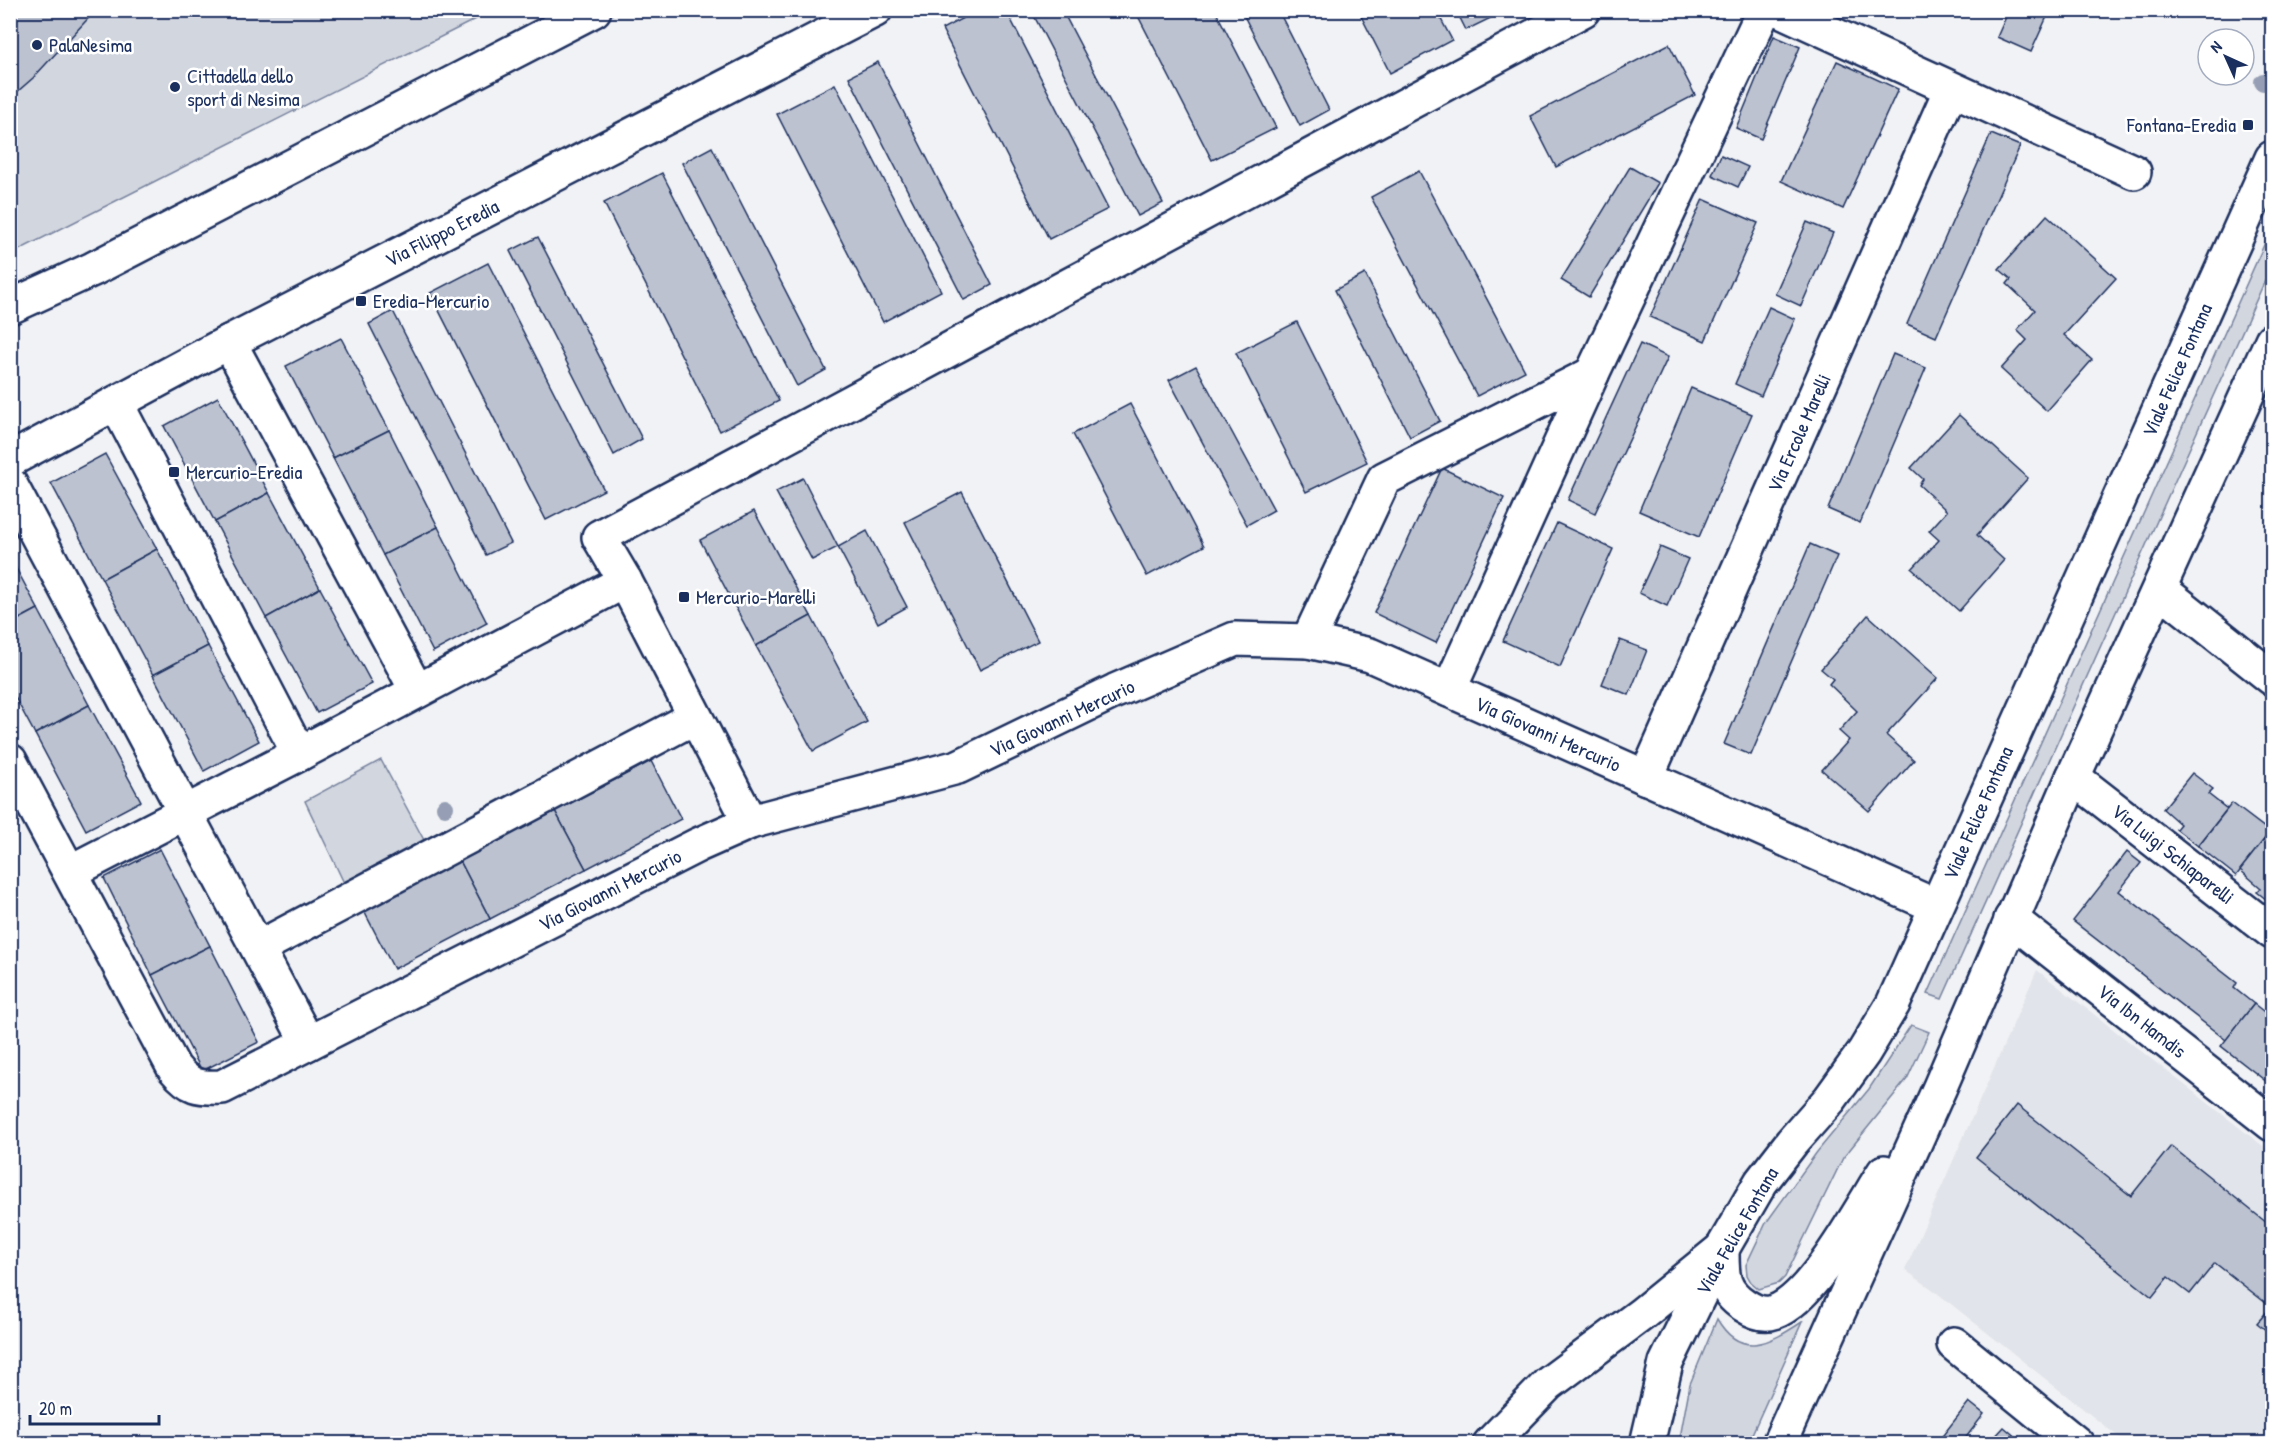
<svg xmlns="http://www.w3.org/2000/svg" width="2283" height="1454" font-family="'Patrick Hand',sans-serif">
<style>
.built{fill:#e1e4ea}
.green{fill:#d2d6df;stroke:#76829e;stroke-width:1.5}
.building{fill:#bcc2d0;stroke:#1b2f5e;stroke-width:1.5}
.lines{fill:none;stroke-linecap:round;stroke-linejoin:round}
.minor-casing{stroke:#1b2f5e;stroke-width:38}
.major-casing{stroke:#1b2f5e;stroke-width:38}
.minor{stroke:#fff;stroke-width:33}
.major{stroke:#fff;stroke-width:33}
.tree{fill:#959eb4}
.poi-dot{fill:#1b2f5e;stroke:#fff;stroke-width:2}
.labels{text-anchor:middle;stroke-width:5;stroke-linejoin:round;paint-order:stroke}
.poi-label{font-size:20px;fill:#1b2f5e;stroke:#fff;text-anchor:start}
.street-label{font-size:20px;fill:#1b2f5e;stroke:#fff}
</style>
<rect width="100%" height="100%" fill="#f1f2f5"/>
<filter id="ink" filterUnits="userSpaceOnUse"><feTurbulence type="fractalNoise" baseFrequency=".0167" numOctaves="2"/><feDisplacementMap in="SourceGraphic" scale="12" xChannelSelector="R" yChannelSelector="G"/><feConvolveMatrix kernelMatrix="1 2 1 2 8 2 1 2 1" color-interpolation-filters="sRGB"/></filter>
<g filter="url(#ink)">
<path class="built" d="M2037,970l235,183v290h-146l-194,-154 -27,-19z"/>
<g class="green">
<path d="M11,11h481l-481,243z"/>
<path d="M2272,227v38l-330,734 -14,-5z"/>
<path d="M381,760l44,82 -80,43 -40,-84z"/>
<path d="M1911,1025l18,7 -22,47 -64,79 -58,119 -6,6 -20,6 -8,-7 -4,-7 -1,-10 20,-42 51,-71 52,-63z"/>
<path d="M1717,1319c24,41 53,24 85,3l-54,121h-69l11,-59z"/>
</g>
<g class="building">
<path d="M10,10h86l-63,68 -23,20z"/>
<path d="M978,10h28l102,199 -59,30 -107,-210z"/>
<path d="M1031,10h31l101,193 -25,13z"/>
<path d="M1135,10h80l61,118 -64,32z"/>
<path d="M1241,10h37l51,100 -29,16z"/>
<path d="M1358,10h78l16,30 -62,33z"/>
<path d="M1456,10h41l2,4 -33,16z"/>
<path d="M1988,10h21l-4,8z"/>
<path d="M2009,10h41l-19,42 -34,-15z"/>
<path d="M1774,36l26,11 -39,92 -25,-11z"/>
<path d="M1669,44l26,51 -139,72 -26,-51z"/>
<path d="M1837,61l61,28 -55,120 -62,-28z"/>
<path d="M878,62l114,223 -28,15 -115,-223z"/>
<path d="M835,84l106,207 -58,31 -106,-208z"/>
<path d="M1991,134l29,12 -84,191 -29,-13z"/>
<path d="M712,147l114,223 -29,16 -115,-223z"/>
<path d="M1721,155l27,12 -10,20 -26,-12z"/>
<path d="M1630,167l28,16 -69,114 -28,-17z"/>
<path d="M1419,171l106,200 -48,25 -106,-199z"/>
<path d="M662,173l117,228 -59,30 -116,-228z"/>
<path d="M1703,199l55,24 -53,118 -55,-24z"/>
<path d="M2047,215l69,63 -52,57 28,25 -45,51 -46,-42 26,-29 -10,-10 18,-20 -28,-26 4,-5 -12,-10z"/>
<path d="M1807,222l26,11 -32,73 -26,-12z"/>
<path d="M538,237l104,202 -28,16 -104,-204z"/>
<path d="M488,263l116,227 -58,30 -116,-227z"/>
<path d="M1365,274l75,147 -30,16 -75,-147z"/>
<path d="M1769,307l26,12 -34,77 -26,-12z"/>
<path d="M393,311l118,232 -25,12 -117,-231z"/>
<path d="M1297,322l70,140 -61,30 -70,-139z"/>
<path d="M341,338l48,92 -56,28 -47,-92z"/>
<path d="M1640,344l28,13 -73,156 -27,-13z"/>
<path d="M1893,354l33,14 -66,155 -32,-14z"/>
<path d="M1196,366l78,144 -27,15 -78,-145z"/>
<path d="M1691,388l61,26 -53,123 -60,-26z"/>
<path d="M218,397l51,96 -54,29 -51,-96z"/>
<path d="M1130,404l74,142 -57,30 -74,-142z"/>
<path d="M1959,415l69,63 -51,57 27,25 -45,51 -47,-42 27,-29 -10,-9 18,-20 -28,-26 4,-6 -12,-11z"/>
<path d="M389,430l49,97 -55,28 -50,-97z"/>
<path d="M105,454l52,95 -55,30 -51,-96z"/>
<path d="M1442,468l62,30 -68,145 -62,-30z"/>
<path d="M803,478l35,69 -26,13 -36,-68z"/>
<path d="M962,492l76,149 -58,29 -75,-148z"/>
<path d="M269,493l51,95 -54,30 -51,-96z"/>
<path d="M754,511l57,105 -55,30 -56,-106z"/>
<path d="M1557,523l56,26 -53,118 -57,-26z"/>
<path d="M438,527l49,96 -54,29 -50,-97z"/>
<path d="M867,531l40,76 -29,16 -40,-76z"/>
<path d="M1810,544l27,12 -86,199 -27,-11z"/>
<path d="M1660,547l28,12 -21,47 -28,-13z"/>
<path d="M157,549l51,97 -55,29 -51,-96z"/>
<path d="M10,557l28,52 -28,15z"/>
<path d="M320,588l52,96 -55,29 -51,-95z"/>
<path d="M38,609l51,96 -54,29 -25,-46v-64z"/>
<path d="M1868,615l70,63 -52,57 28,25 -45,51 -47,-41 27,-30 -10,-9 18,-20 -28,-27 4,-5 -12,-10z"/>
<path d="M811,616l56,106 -54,29 -57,-105z"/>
<path d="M1620,640l27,10 -18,45 -27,-11z"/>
<path d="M208,646l51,95 -55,30 -51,-96z"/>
<path d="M89,705l52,96 -55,29 -51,-96z"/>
<path d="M651,761l30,58 -95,50 -31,-58z"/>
<path d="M2192,773l21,16 -5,5 19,15 -29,37 -22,-17 4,-5 -17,-15z"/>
<path d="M2232,803l38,29 -34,44 -38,-30z"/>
<path d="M555,811l31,58 -96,50 -30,-58z"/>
<path d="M2270,832l2,3v69l-15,-12 4,-4 -21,-18z"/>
<path d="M160,849l50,97 -58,29 -48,-97z"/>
<path d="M2127,852l14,11 -22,28 118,92 -3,5 20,16 -28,36 -153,-119z"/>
<path d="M460,861l30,58 -96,50 -30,-58z"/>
<path d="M210,946l49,96 -57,29 -50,-96z"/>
<path d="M2254,1004l18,14v68l-51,-40z"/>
<path d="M2017,1105l114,91 40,-50 101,81v108l-15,-12 14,-16 -56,-44 -25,31 -22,-17 -16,20 -176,-140z"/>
<path d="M1969,1402l15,12 -23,30h-25z"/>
<path d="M2004,1427l20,17h-30l-3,-3z"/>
</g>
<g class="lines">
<defs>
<g id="minor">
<path d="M1780,10l354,162"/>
<path d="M10,307l83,-38 501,-259"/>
<path d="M229,342l188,349"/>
<path d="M116,403l183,351"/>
<path d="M10,484l298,559"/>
<path d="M2160,589l112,89"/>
<path d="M1308,641l76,-162 208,-105"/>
<path d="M1449,690l143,-316 172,-364"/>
<path d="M10,761l164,307c16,19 24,20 48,19l476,-242 52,-23 208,-55 157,-76 120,-52 73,2 62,14 566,251"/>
<path d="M2073,777l199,155"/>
<path d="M1646,778l305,-689"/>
<path d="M750,822l-125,-241 -26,-44 984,-527"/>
<path d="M70,872l229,-118 326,-173"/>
<path d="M2011,919l261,205"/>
<path d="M258,948l437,-231"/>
<path d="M1954,1344l123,100"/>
<path d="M1490,1444l58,-60 94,-70 80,-65"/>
</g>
<g id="major">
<path d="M10,460l219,-118 646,-332"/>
<path d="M1722,1249c0,25 -1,41 22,56 9,6 19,11 30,7 39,-13 87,-104 110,-140"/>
<path d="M1647,1444l19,-81 56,-114 39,-67 31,-40 38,-43 34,-47 29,-48 379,-846"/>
<path d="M1779,1444l161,-357 133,-310 199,-437"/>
</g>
</defs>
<use href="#minor" class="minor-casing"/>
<use href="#major" class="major-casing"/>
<use href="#minor" class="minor"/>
<use href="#major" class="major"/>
</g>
<g class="tree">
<circle cx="2263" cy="82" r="9"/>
<circle cx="445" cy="807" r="9"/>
</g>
</g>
<g class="poi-dot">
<circle cx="37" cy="45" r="6"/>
<circle cx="175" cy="87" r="6"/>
<rect x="2242" y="119" width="12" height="12" rx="3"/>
<rect x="355" y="295" width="12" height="12" rx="3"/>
<rect x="168" y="466" width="12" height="12" rx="3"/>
<rect x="678" y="591" width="12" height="12" rx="3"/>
</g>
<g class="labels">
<g class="poi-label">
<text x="49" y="52">PalaNesima</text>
<text x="187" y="83">Cittadella dello<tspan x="187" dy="23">sport di Nesima</tspan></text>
<text x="2236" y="132" text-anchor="end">Fontana-Eredia</text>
<text x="373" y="308">Eredia-Mercurio</text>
<text x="186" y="479">Mercurio-Eredia</text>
<text x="696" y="604">Mercurio-Marelli</text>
</g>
<g class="street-label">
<text transform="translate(442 233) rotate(-27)" y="7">Via Filippo Eredia</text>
<text transform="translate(2177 370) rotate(-66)" y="7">Viale Felice Fontana</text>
<text transform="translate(1799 433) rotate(-66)" y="7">Via Ercole Marelli</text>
<text transform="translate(1062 718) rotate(-25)" y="7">Via Giovanni Mercurio</text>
<text transform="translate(1548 734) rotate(24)" y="7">Via Giovanni Mercurio</text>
<text transform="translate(1978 813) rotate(-66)" y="7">Viale Felice Fontana</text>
<text transform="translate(2173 854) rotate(38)" y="7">Via Luigi Schiaparelli</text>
<text transform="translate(610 890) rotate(-27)" y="7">Via Giovanni Mercurio</text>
<text transform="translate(2142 1021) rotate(38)" y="7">Via Ibn Hamdis</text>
<text transform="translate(1737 1231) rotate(-60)" y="7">Viale Felice Fontana</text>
</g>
</g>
<rect width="2283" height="1454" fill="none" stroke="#fff" stroke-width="36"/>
<rect x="18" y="18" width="2247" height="1418" fill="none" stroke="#1b2f5e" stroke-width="2" filter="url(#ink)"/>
<g transform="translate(2226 57) rotate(315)"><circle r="28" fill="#ffffff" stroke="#a4acbf" stroke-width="1.5"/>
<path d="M0-4.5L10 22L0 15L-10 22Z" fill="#1b2f5e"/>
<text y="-9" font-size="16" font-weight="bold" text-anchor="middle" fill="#1b2f5e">N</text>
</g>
<path d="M30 1415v9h129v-9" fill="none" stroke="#1b2f5e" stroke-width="3"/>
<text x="39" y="1415" font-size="18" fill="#1b2f5e" stroke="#ffffff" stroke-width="4.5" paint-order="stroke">20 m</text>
</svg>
